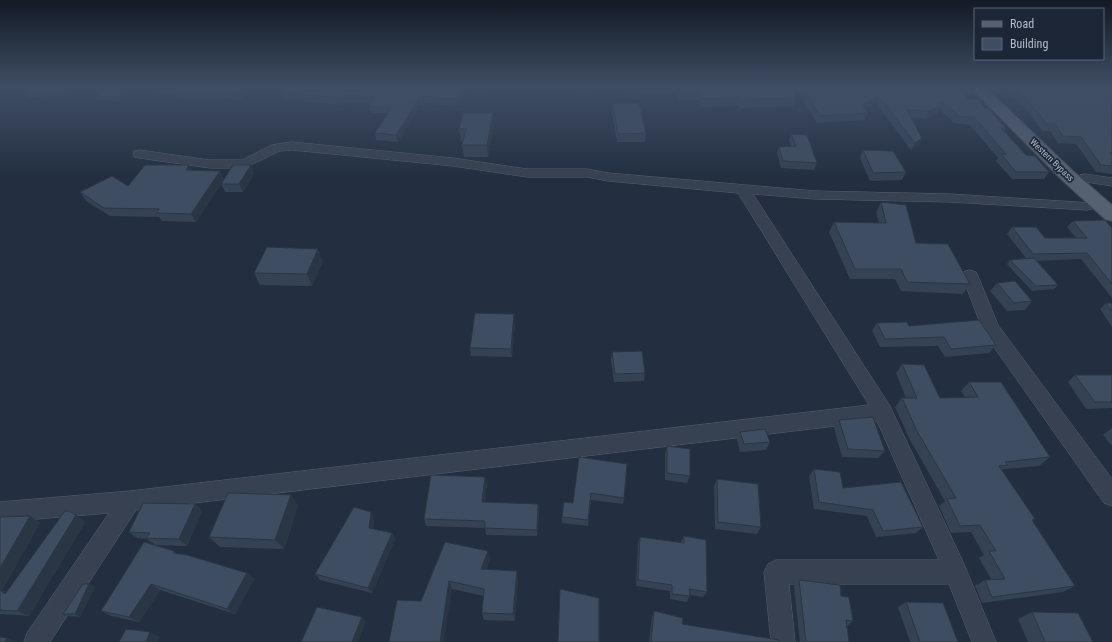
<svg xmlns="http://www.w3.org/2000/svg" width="1112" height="642" font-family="'Roboto Condensed',sans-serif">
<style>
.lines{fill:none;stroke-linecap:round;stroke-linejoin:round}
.minor-casing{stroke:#555f6e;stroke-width:1}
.major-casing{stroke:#414a5a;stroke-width:2}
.minor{fill:#374151;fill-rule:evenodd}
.major{fill:#556071;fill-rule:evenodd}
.wall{fill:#354253}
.shaded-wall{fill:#2b3644}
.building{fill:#3e4d61;stroke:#2b3644}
.labels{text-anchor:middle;stroke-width:3.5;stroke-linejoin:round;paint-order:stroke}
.far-street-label{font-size:9px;fill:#b4bccb;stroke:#1c2636}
</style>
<rect width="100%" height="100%" fill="#232f41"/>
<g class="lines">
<defs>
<g id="minor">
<path d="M625,87h80l1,1 -2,2 -4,1 -56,2 -17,-4z"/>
<path d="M765,87h64l1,1 -2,2 -4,1h-54l-4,-1z"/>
<path d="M1037,87l6,3 -2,2 -48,2 -4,-1 -2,-2 2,-2 4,-1z"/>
<path d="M940,88h27l4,1 2,2 -2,2 -4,1 -31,-1 -2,-2 2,-2z"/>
<path d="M292,142l161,16 74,11h60l21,4 207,18 135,3 142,9 2,3 -2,3 -5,1 -137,-8 -135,-3 -62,-5 137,212 74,158 32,78h-24l-23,-58h-160l6,58h-24l-7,-70 4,-8 8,-4h163l-62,-139 -741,89 -86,132h-26l3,-9 82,-120 -109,9v-20l130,-11 739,-86 -131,-212 -130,-12 -21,-4h-60l-74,-11 -161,-16 -12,1 -36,17h-34l-71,-10 -5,-1 -1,-3 1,-3 5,-1 71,10h32l30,-15z"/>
<path d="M1085,174l27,4v8l-32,-5 -2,-3 2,-3z"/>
<path d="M970,270l6,2 2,4 20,49 114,154v27l-8,-3 -120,-170 -22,-57 2,-4z"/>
</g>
<path id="major" d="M970,87h15l89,85 38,33v16l-7,-2 -43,-39z"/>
</defs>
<use href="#minor" class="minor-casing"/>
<use href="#major" class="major-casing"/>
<use href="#minor" class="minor"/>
<use href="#major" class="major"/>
</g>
<g class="wall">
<path d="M72,87l-7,8 -37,3 -5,-8z"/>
<path d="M131,87l-10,14 -23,-1 -2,-4z"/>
<path d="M154,87h100l-11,13 -65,-2 -1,-3 -20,-3z"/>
<path d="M287,87h202l-2,4 -21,-1 -9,16 -33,-3 -1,2h-3l-22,37 -22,-2 -1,-7 13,-20h-17l-2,-7 1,-3 -24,-1 -1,3 -61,-5 -3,-7z"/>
<path d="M577,87h17l-1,5 -15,1z"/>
<path d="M678,87h114l4,10 -3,9 -53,2 -2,-3 -37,2 -1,-7h-22l-1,-6z"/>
<path d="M802,87l166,12 17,9 21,20 -2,3 22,24 23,17 -5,7h-32l-16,-18 2,-3 -28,-33 -17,-2 -2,-3 -11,-10 -2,3 -12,5h-15l11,20 -4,8 -7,4 -36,-48 -9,7 2,4 -3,7 -48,3 -18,-29z"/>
<path d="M1112,87v87l-16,-2 -20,-28 -18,-1 -8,-12h-8l-20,-27 -11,-9 4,-7z"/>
<path d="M613,104l33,29 -1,9h-28l-5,-30z"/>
<path d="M494,125l-6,32h-24l-2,-12 1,-4h-2l-2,-12z"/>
<path d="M791,134l26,29 -3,7 -33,-2 -4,-15 2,-6 12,-1 -2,-5z"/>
<path d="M863,150l43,22 -4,8 -32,1 -10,-23z"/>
<path d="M189,165l3,5 32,9 27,-14 3,9 -11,18h-18l-4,-8 -25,38 -34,-1 -3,-4 -49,-1 -24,-15 -6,-9 48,-6z"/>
<path d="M881,202l35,41 54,41 -7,10 -62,-3 -6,-12h-45l-21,-47 5,-10 45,1 -3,-11z"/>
<path d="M1073,221l39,7v70l-31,-39 -44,2 21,24 -4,4 -22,2 -25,-27 3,-4 16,-2 -19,-24 5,-7 33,11h31l-9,-11z"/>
<path d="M323,261l-11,25 -52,-1 -6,-12z"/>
<path d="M997,283l35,18 -7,9 -18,1 -17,-20z"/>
<path d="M1106,303h6v24l-12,-18z"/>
<path d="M515,323l-3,34 -41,-1 -1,-8z"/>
<path d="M877,323l32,3 87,19 -7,8 -44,4 -7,-11 -58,1 -8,-16z"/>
<path d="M612,352l33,21 -1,8 -30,1 -3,-22z"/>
<path d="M902,364l38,34 25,-1 -4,-6 8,-9 81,75 -11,9 -36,3 -1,2 33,48 -2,2 42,65 -12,6 -81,11 -7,-17 10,-6 6,-1 -12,-21 5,-3 -13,-23 -20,1 -12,-27 6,-5 -35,-61 -15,-33 7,-9h4l-10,-25z"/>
<path d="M1075,375h37v33l-26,1 -18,-27z"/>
<path d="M839,420l46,31 -7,7 -36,-1 -8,-29z"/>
<path d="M1112,428v18l-9,-11z"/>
<path d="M740,432l30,10 -4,8 -26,2 -3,-13z"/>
<path d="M667,446l23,30 -3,7 -22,-3v-26z"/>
<path d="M579,457l45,41 -1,6 -32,-4 -3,26 -26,-3v-6l11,-14z"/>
<path d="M814,469l29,19 80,39 -7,6 -40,4 -9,-21 -53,-7 -5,-33z"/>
<path d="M485,477l2,7 -2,18 53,2 1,7 -2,25 -51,-1 -1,-7 -59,-2 -2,-7z"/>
<path d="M717,479l44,48 -4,7 -42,-5 -1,-43z"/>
<path d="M195,504l7,7 -15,35 -32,-1 -8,-6 -10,-1 -8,-6z"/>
<path d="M298,505l-14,44 -64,-2 -11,-10z"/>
<path d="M371,512l3,6 -1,11 19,4 3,6 -23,54 -52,-13 -5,-6z"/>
<path d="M30,516l10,7 -38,67 4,2 79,-70 -56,94 -29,-2v-96z"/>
<path d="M684,536l23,56 -4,5 -13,-2 -3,7 -17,-3v-8l-34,-5 2,-43 2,-6 41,5z"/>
<path d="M174,551l3,3 77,25 -19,35 -75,-24 -21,32 -28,-6 -10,-5z"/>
<path d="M488,551l2,8 -4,11 32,8 -3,43 -31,-1 -2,-7 2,-17 -32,-7 -31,12z"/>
<path d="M799,580l42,16 12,25 -6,5 2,16h-49l-6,-56z"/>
<path d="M95,587l-15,30 -12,-1 -5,-2z"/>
<path d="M906,602l52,40h-48l-12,-35z"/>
<path d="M654,611l28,13 97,18h-130l3,-25z"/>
<path d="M1032,612l61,30h-65l-10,-23z"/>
</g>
<g class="shaded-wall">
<path d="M60,87h12l-7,8z"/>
<path d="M126,87h5l-10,14 -3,-4z"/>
<path d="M247,87h7l-11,13 -2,-6z"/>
<path d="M463,87h2l1,3 -9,16 -1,-7z"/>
<path d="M344,95l2,7 -1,3 -2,-7z"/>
<path d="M878,95l-3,7 -15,10 3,-7z"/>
<path d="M422,96l2,7 -1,2 -2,-7z"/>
<path d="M419,98l1,7 -22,37 -2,-7z"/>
<path d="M941,101l-3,6 4,-1 -4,7 -12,5 3,-7z"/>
<path d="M493,113l1,12 -6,32 -1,-12z"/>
<path d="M922,138l-4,8 -7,4 4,-7z"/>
<path d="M189,165l5,9 -8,-4z"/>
<path d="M251,165l3,9 -11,18 -4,-8z"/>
<path d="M220,171l4,8 -28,43 -5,-8z"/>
<path d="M318,249l5,12 -11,25 -5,-12z"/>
<path d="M514,314l1,9 -3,34 -1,-8z"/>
<path d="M485,477l2,7 -3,25 -2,-7z"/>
<path d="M291,495l7,10 -14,44 -9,-9z"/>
<path d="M195,504l7,7 -15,35 -8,-7z"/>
<path d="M538,504l1,7 -2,25v-6z"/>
<path d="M371,512l3,6 -2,17 -3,-7z"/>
<path d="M76,515l9,7 -56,94 -12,-5z"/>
<path d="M30,516l10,7 -38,67 15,9 -12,-5 -5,-4v-22z"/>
<path d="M392,533l3,6 -23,54 -4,-5z"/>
<path d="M488,551l2,8 -7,18 -2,-8z"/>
<path d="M517,571l1,7 -3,43 -2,-7z"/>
<path d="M247,573l7,6 -19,35 -8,-5z"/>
<path d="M449,581l3,8 -8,53h-4z"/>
<path d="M89,584l6,3 -15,30 -5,-3z"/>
<path d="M151,584l9,6 -21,32 -10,-5z"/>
<path d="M362,617l4,5 -8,20h-6z"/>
<path d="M150,632l10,5 -3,5h-11z"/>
<path d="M7,638l10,4h-12z"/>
</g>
<g class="building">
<path d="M26,87h34l-37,3z"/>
<path d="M108,87h18l-8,10 -22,-1z"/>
<path d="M159,87h88l-6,7 -66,-2 3,-3z"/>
<path d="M287,87h176l-7,12 -34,-3 -1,2h-2l-23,37 -21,-2 17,-26 -23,-1 5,-9 -30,-2 -1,3 -62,-5z"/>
<path d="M678,87h114l4,10 -54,3 -2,-3 -37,2 -2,-7h-22z"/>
<path d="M802,87l160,1 6,11h11l6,9h3l18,20h-5l25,27 9,1 14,16h-33l-15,-18h5l-32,-37 -17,-1 -2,-4 -14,-11 -1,1 2,4 -13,5 -22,-1 15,28 -7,5 -37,-48 -15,10 5,8 -48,3z"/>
<path d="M1060,87h52v66h-2l2,2v11l-11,-1 -20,-28 -18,-1 -8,-12h-8l-21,-26 -11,-10z"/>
<path d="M639,103l7,30 -28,1 -5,-30z"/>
<path d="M463,113h30l-6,32h-25l4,-16h-7z"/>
<path d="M791,134l16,1 10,28 -34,-2 -4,-14 17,-1z"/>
<path d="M863,150l30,1 13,21 -33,1z"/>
<path d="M145,165h44l-3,5 34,1 -29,43 -34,-1 2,-4 -55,-1 -24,-16 32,-16 16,10z"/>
<path d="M233,165h18l-12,19h-18z"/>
<path d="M881,202l25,3 10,38 32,1 22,40 -63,-2 -6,-13h-46l-21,-47 52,1z"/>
<path d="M1105,220l7,8v56l-25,-31 -54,1 -21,-27h24l9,11h42l-14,-17z"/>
<path d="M267,247l51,2 -11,25 -53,-1z"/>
<path d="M1034,258l24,27 -22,1 -26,-26z"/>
<path d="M1015,281l17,20 -18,2 -17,-20z"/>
<path d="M1106,303h6v8z"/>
<path d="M475,313l39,1 -3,35 -41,-1z"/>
<path d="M979,320l17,25 -45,4 -7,-12 -59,2 -8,-16 30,-1 2,4z"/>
<path d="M642,351l3,22 -30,1 -3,-22z"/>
<path d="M902,364l22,1 16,33 38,-1 -9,-15h32l49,75 -45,5 3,3 -9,1 36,53 -3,1 43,66 -83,11 -7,-17 20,-1 -16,-28h7l-16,-26 -20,1 -13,-27 9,-1 -39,-67 -15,-33h15z"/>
<path d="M1075,375h37v27h-17z"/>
<path d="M873,417l12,34 -37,-2 -9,-29z"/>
<path d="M765,429l5,13 -26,2 -4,-12z"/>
<path d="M667,446l23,3v27l-23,-3z"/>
<path d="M579,457l48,7 -3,34 -33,-5 -3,27 -26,-3 2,-15 9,1z"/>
<path d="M814,469l26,3 3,16 58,-6 22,45 -40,4 -10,-21 -54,-8z"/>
<path d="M431,475l54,2 -3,25 56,2 -1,26 -52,-2v-7l-61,-2z"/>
<path d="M717,479l41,5 3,43 -43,-5z"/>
<path d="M228,493l63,2 -16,45 -66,-3z"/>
<path d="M143,503l52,1 -16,35 -33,-1 4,-5 -21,-1z"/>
<path d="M354,507l17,5 -2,16 23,5 -24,55 -53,-14z"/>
<path d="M65,511h4l7,4 -59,96 -17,-1v-20l5,4z"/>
<path d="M30,516l-30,52v-50l1,-1z"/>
<path d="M684,536l22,4 1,52 -18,-3 1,7 -18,-2v-9l-34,-5 2,-43 44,6z"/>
<path d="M144,542l30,9 -1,2 14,2 60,18 -20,36 -76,-25 -22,33 -28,-6z"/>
<path d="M445,542l43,9 -7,18 36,2 -4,43 -31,-1 2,-24 -35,-8 -9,61h-51l8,-42 24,1z"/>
<path d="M799,580l41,5 1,11 8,1 4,24 -7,-1 3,22h-43z"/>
<path d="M83,584h6l-14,30h-12z"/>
<path d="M560,589l39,9v44h-41z"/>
<path d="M906,602l37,1 15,39h-38z"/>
<path d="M317,607l45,10 -10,25h-51z"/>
<path d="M654,611l29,7 -1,6 97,16v2h-128z"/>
<path d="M1032,612l46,1 15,29h-48z"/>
<path d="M126,629l24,3 -4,10h-27z"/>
<path d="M0,637l7,1 -2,4h-5z"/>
</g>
<linearGradient id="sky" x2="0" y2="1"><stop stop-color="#131a24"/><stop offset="0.49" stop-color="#3f4d65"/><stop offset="1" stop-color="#3f4d65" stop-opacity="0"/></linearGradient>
<rect width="1112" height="177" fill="url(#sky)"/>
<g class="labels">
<g class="far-street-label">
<text transform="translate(1052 160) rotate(44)" y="3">Western Bypass</text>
</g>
</g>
<rect x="974" y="8" width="130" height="52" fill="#1c2636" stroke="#596272"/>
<rect x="982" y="21" width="20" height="6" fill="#556071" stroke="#596272"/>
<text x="1010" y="28" font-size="12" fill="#b4bccb">Road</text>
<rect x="982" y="38" width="20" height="12" fill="#3e4d61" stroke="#596272"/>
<text x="1010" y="48" font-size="12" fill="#b4bccb">Building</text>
</svg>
